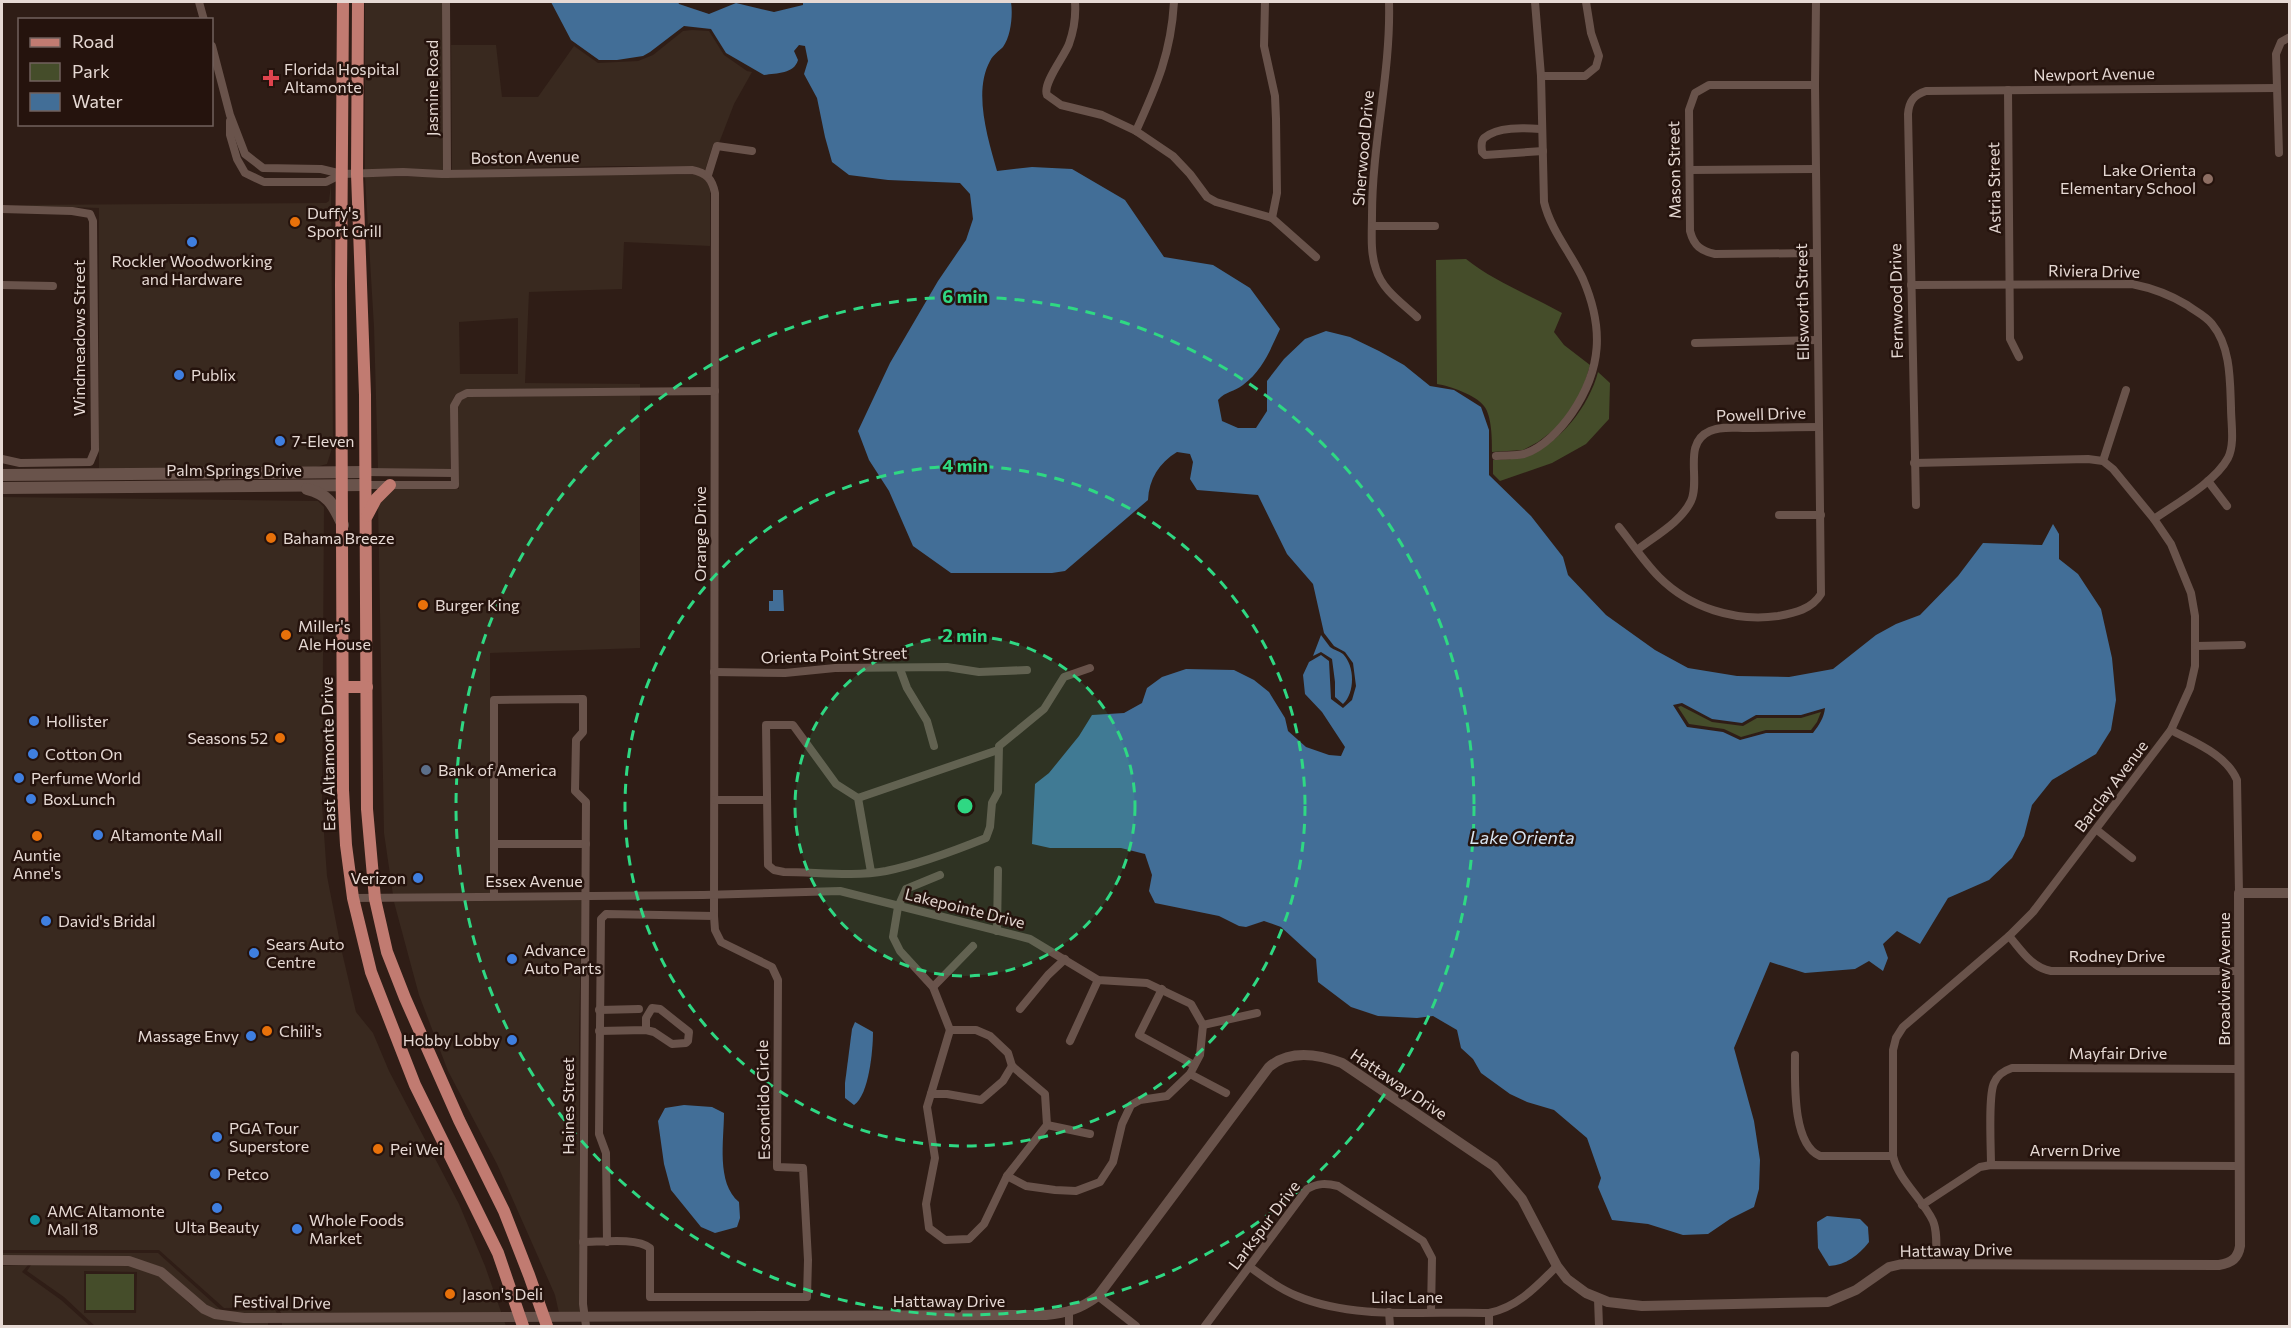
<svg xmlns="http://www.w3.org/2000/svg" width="2291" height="1328" font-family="Commissioner,sans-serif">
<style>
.commercial{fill:#39291f;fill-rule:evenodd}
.green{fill:#454d2a}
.water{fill:#426e97;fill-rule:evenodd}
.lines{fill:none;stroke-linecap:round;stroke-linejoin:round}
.minor{stroke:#69534b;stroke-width:8}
.tertiary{stroke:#69534b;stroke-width:10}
.secondary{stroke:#69534b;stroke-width:12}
.primary{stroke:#c17b71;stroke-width:12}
.ring{fill:none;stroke:#2fd883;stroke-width:3;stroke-dasharray:10 8}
.health-dot{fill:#e0444e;stroke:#25130d;stroke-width:2}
.education-dot{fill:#8d6e63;stroke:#25130d;stroke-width:2}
.food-dot{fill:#e8710a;stroke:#25130d;stroke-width:2}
.shop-dot{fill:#3f7fe0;stroke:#25130d;stroke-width:2}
.service-dot{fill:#5c6f8a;stroke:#25130d;stroke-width:2}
.culture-dot{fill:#0f9aa8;stroke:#25130d;stroke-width:2}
.labels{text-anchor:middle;stroke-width:5;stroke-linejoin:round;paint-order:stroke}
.poi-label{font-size:16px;fill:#e6d9d4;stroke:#25130d;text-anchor:start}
.street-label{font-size:16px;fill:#e6d9d4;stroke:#25130d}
.water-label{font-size:18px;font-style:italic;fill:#d7e4f1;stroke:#25130d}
.centre{fill:#2fd883;stroke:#25130d;stroke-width:3}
.ring-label{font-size:18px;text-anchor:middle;font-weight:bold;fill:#2fd883;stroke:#25130d;stroke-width:5;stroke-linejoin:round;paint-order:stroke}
</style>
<rect width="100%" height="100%" fill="#2f1d16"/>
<g class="commercial">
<path d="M365,2h77l1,169 -78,-1z"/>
<path d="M692,30l17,1 15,24 23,16 5,1 -18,32 -15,39 -6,2 -8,25 -13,-4h-81l-159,4 -1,-136v11h45l6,52h36l36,-51 24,17 40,-2 15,-6 30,-24z"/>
<path d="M611,174l89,1 9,9 1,6v56l-86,-4 -2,47 -93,3 -4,91 115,1v4l-174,2 -11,5 -5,11v63h-72l-4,-142 -9,-150h151zM518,318v56h-58l-1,-52z"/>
<path d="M331,184l2,261 -6,19 -19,5h-209v-261l-86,-3 313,-2 3,-2z"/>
<path d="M640,395v253l-150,5v240l-97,2 -9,-62 -6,-331 14,-13h67l-1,-82 4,-8 6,-2z"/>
<path d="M2,497l316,4 6,6 -2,298 5,71 14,72 15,64 17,21 16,38 70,133 26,62 21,60h-224v-12l-5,-7 -53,1 -65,-58h-157z"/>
<path d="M494,900h88l-3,131 1,282h-21l-4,-18 -58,-131 -49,-93 -29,-76 -25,-93z"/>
<path d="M2,1253h156l64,58 53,-1 3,5h-34l-28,-5 -18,-10 -37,-33 -30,-9 -129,-2z"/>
<path d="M28,1265l-6,7 39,28 29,26h-88v-60z"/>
<path d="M31,1265h97l31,10 33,31 76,16v4h-173l-31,-29 -37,-26zM84,1271l53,1 -1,41h-52z"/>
</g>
<g class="green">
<path d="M1466,259c29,23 64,36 96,54l-8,19 10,13 26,20 -8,27 -23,34 -21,16 -15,8 -31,2c0,-12 0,-36 -8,-46 -8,-11 -34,-20 -47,-22l-1,-124z"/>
<path d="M1598,372l12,11 -1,36 -23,25 -34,19 -52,18 -7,-7v-14c10,-1 23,0 33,-4 34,-12 63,-50 72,-84z"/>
<path d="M1681,706l31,16 31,4 14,-8h44l20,-6 -4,10 -6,8h-45l-25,7 -17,-8 -35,-5 -11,-17z"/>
<rect x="86" y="1274" width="48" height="36"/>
</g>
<g class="water">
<path d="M551,2h127l1,2 30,10 27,-11 38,9 29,-7v-3h208c2,13 0,34 -8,45 -4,4 -10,8 -13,14 -17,31 -2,78 7,110l35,-4 40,2 53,31 39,57 49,8 37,23 30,41c-10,21 -17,41 -37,56 -9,7 -17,6 -25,15l4,21 16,7h18l11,-17v-30l17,-22 21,-20 21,-8 24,6 29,14 25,14 26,21 24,4 27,17 8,23v45l42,41 32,41 5,18 38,40 49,35 33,18 49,8 52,1 44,-8 43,-34 20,-11 24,-9 38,-39 25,-33 59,2 11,-21 6,10v25l19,15 23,35 11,49 4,42 -5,30 -15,24 -44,26 -20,25 -8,31 -12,22 -23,22 -41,18 -28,46 -23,-13 -14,13 5,14 -5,13 -14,-10 -14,8 -50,4 -35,-11 -36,86 20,73 6,39 -1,29 -5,18 -24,12 -22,15 -25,1 -35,-11 -36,-4 -14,-33 3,-9 -14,-40 -33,-28 -27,-8 -17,-8 -29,-21 -8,-14 -12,-11 -4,-18 -24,-14 -16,2 -39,-2 -27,-9 -33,-25 -2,-23 -35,-32 -17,-6 -18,6 -7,-1 -20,-10 -64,-13 -6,-12 3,-16 -7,-21 -24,-6h-71l-18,-4 3,-60 14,-11 30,-37 13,-21 32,-2 18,-10 5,-15 15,-11 24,-8 48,1 20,10 15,12 16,26 3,13 18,16 23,8 12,1 4,-9 -23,-35 -17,-18 -2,-19 6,-13 12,-7 8,6 2,38 12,9 9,-8 4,-14 -3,-23 -8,-11 -11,-6 -10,-13 -11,-49 -26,-30 -29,-59 -61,-5 -7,-11 3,-17 -3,-8 -13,-2c-18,11 -28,27 -29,48l-83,71 -13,2h-101l-38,-27 -24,-55 -20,-31 -11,-29 32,-68 48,-82 28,-41 7,-21 -3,-25 -10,-11 -72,-3 -39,-5 -17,-13 -7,-25 -8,-39 -13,-24 4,-13 -3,-15 -6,-1 -5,6 4,9c-4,14 -21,13 -34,15l-38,-22 -15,-24 -27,-3 -34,26 -7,4 -26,4h-18l-28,-20zM1682,703l30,16 30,4 14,-8h45l24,-7c-1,10 -6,17 -12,25h-47l-26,7 -17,-8 -36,-5 -14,-22z"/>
<path d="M773,590h10l1,21h-15v-10h4z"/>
<path d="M1321,635c3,4 6,8 9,12 4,3 9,4 13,7 12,12 12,39 0,50l-8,-7v-15l-3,-23 -11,-7 -8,4z"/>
<path d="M855,1022l18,10c0,18 -4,63 -19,73l-9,-7v-15l7,-54z"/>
<path d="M684,1105l28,2 12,6c0,27 -8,70 15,89l1,16 -3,9 -22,6 -14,-6 -30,-37 -7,-26 -6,-43 7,-13z"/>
<path d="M1827,1216l33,3 8,8 1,15c-10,13 -23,23 -40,24l-11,-18 -1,-26z"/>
</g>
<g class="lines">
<g class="minor">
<path d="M199,2l5,18"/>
<path d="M446,2l1,172"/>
<path d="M1075,2c1,14 -1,28 -6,42 -5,13 -27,40 -22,51l14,10 41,10 34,16 37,25 17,18 17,23 9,5 56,16 44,39"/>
<path d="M1265,2l-1,44 11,50 1,23 1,74 -5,25"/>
<path d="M1389,2c2,71 -17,141 -17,213 0,18 -2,37 4,54 6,21 26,34 41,48"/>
<path d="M212,46l18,69 15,39 18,14 58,1 21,5 61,-2 39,2 250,-4c15,3 20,9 23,23l-1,723"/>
<path d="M1541,76h44l11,-9 3,-11 -8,-23 -5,-31"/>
<path d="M1815,85h-106l-14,8 -6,17 1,121c4,15 11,20 25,23l101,-1"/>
<path d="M2008,90l2,249 9,18"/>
<path d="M230,121v14l7,24 8,14 19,9h62l16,-8"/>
<path d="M1542,129c-17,-1 -44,-3 -58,9 -4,4 -2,10 -2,14l3,3 58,-4"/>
<path d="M1136,131c21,-46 35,-78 38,-129"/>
<path d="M2279,153l-3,-99 5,-12 9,-5"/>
<path d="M1690,170l125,-1"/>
<path d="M708,175l9,-29 35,5"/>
<path d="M2,209l70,2 18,3 3,7 2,229 -5,12 -70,1 -18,-4"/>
<path d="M1372,226h63"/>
<path d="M2,285l51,1"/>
<path d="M1911,285l221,-1c20,4 37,10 55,21 8,6 19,11 25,19 19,23 18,57 19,84 0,15 4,36 -3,50 -13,24 -51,45 -74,61"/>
<path d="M1695,343l122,-3"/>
<path d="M1496,456c9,-1 19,0 28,-2 19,-6 37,-25 48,-41 30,-44 32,-85 11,-134 -12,-26 -32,-48 -39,-77l-3,-126 -6,-74"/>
<path d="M2103,461l23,-71"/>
<path d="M1914,463l174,-4 15,2 10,8 41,50 17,25 20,49 4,23v50l-5,22 -19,42 -138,182 -24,24 -106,91 -7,11 -3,12v106c6,25 29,42 40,65 5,12 3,29 3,43"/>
<path d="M365,472l89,1"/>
<path d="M2208,481l19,25"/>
<path d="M365,485h90l-1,-79 5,-9 8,-4 248,-2"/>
<path d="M1916,505l-8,-391c1,-13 6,-19 18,-23l351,-3"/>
<path d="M1779,515h42"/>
<path d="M1619,527c13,16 25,35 40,50 31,31 76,45 119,39 17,-3 34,-7 43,-22l-6,-509 1,-83"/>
<path d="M1637,550c18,-14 44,-28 54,-49 10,-22 -9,-58 19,-70 11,-5 24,-3 36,-3 25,0 49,-1 73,-1"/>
<path d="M2196,646l46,-1"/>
<path d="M900,669l7,19 20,33 7,25"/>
<path d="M714,672l71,1 50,-5 112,-1 32,5 48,-2"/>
<path d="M2171,730c24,13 55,24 66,50l2,113"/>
<path d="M858,798l140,-48"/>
<path d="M715,800h52"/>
<path d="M2097,830l35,28"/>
<path d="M494,844h92"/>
<path d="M871,872l-13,-74 -22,-14 -43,-59h-27l2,140 6,5 10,2c33,0 69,5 102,-1 34,-7 68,-20 100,-33l4,-11 2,-24 6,-11 1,-46 45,-37 20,-32 26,-9"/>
<path d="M940,875l-34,14 -8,18 -5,30 7,14 33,36 17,43"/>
<path d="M494,896v-196l89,-1v33l-7,8 -1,51 11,11 -3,502 3,22"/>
<path d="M353,898l350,-3 137,-4 190,48 68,41 49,3 44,21 12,21 -3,30 -10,19 -23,22 -27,4 -9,5 -9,19 -9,38 -13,20 -24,9 -21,-1 -29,-4 -19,-10"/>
<path d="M997,931l1,-61"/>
<path d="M2009,936c13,15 22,31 42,35h189"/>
<path d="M933,987l40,-41"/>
<path d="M1162,989l-23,46 55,30"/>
<path d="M1020,1009l28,-34 17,-16"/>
<path d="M599,1010l40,-1"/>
<path d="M1203,1025l54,-12"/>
<path d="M950,1030h26l14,6 18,17 4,13 33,28 2,31 -40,51 -23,48 -15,15 -24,1 -16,-12 -3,-24 9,-46 -8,-51z"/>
<path d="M599,1031l47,-1 8,2 18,12 14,-1 2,-2 1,-9 -29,-23 -8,-1 -6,10v12"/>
<path d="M1070,1041l28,-61"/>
<path d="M1795,1055c0,27 -3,89 25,101h73"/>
<path d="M1190,1074l36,19"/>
<path d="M931,1094h16l34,6 22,-19 9,-15"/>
<path d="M1047,1125l43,9"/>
<path d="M1991,1165c0,-17 -3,-69 3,-82 3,-8 9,-12 18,-15l227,1"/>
<path d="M1922,1205l58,-38 11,-2 249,1"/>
<path d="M583,1242c17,0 54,-5 67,6v49h157l1,-37 -5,-92 -26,-1 1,-187 -6,-13 -51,-25 -6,-12 -1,-14 -108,-2 -5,5 -2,215 7,19 1,89"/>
<path d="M1250,1267c15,11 30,22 47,29 57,24 131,15 192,17 29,-6 48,-27 68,-47"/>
<path d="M1098,1296l38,30"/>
<path d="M1598,1299l1,27"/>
<path d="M1389,1312l1,14"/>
<path d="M1489,1313v13"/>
<path d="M1069,1326v-14"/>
<path d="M1205,1326l102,-137c11,-6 19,-6 31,-3l85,55 9,17 -1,53"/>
</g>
<path class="tertiary" d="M2,1260l127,1 32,11 43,37 11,5 29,4 802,-3c21,-2 34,-6 52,-19l171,-229c21,-18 49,-13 73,-4l152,103 28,33 35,67 10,13 19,14 22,9 34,4 186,-4 28,-12 33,-23 13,-3 317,1c13,-2 19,-7 21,-19l-1,-353h51"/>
<g class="secondary">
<path d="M2,475l363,-3"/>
<path d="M2,488l363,-3"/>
<path d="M307,489c23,6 26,16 36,36"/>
</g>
<g class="primary">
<path d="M343,2l-2,283 2,505 3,55 7,53 18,74 44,113 83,168 25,73"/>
<path d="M358,2l-1,172 8,221 2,414 8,90 12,53 18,46 54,122 45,91 25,64 18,51"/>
<path d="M367,516l9,-17 14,-14"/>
<path d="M343,687h24"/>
</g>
</g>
<circle cx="965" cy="806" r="170" fill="#2fd883" fill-opacity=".12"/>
<g class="ring">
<circle cx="965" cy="806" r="170"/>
<circle cx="965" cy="806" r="340"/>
<circle cx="965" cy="806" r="509"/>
</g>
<path class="health-dot" d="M268 69h6v6h6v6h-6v6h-6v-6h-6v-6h6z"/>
<circle class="education-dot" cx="2208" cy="179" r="6"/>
<g class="food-dot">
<circle cx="295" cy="222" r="6"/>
<circle cx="271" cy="538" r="6"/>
<circle cx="423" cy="605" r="6"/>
<circle cx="286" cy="635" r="6"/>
<circle cx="280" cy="738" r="6"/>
<circle cx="37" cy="836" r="6"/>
<circle cx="267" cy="1031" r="6"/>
<circle cx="378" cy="1149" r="6"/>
<circle cx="450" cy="1294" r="6"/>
</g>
<g class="shop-dot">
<circle cx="192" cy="242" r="6"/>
<circle cx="179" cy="375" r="6"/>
<circle cx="280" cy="441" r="6"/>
<circle cx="34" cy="721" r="6"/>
<circle cx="33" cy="754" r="6"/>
<circle cx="19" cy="778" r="6"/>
<circle cx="31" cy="799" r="6"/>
<circle cx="98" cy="835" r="6"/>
<circle cx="418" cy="878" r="6"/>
<circle cx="46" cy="921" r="6"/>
<circle cx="254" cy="953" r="6"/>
<circle cx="512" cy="959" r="6"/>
<circle cx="251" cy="1036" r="6"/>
<circle cx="512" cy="1040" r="6"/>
<circle cx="217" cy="1137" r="6"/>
<circle cx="215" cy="1174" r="6"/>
<circle cx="217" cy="1208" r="6"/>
<circle cx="297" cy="1229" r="6"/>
</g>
<circle class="service-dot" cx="426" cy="770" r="6"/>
<circle class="culture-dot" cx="35" cy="1220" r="6"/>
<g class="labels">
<g class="poi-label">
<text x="284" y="75">Florida Hospital<tspan x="284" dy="18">Altamonte</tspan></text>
<text x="2196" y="176" text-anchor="end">Lake Orienta<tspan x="2196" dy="18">Elementary School</tspan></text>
<text x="307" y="219">Duffy's<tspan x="307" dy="18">Sport Grill</tspan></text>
<text x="192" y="267" text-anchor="middle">Rockler Woodworking<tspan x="192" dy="18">and Hardware</tspan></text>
<text x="191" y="381">Publix</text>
<text x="292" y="447">7-Eleven</text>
<text x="283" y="544">Bahama Breeze</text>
<text x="435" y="611">Burger King</text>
<text x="298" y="632">Miller's<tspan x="298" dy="18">Ale House</tspan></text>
<text x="46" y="727">Hollister</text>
<text x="268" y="744" text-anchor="end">Seasons 52</text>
<text x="45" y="760">Cotton On</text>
<text x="438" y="776">Bank of America</text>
<text x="31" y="784">Perfume World</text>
<text x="43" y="805">BoxLunch</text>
<text x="110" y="841">Altamonte Mall</text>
<text x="37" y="861" text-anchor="middle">Auntie<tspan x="37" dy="18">Anne's</tspan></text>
<text x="406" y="884" text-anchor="end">Verizon</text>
<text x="58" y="927">David's Bridal</text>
<text x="266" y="950">Sears Auto<tspan x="266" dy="18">Centre</tspan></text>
<text x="524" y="956">Advance<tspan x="524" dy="18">Auto Parts</tspan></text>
<text x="279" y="1037">Chili's</text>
<text x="239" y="1042" text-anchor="end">Massage Envy</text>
<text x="500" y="1046" text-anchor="end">Hobby Lobby</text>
<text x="229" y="1134">PGA Tour<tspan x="229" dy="18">Superstore</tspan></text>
<text x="390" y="1155">Pei Wei</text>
<text x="227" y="1180">Petco</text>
<text x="47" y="1217">AMC Altamonte<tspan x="47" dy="18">Mall 18</tspan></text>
<text x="309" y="1226">Whole Foods<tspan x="309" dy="18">Market</tspan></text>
<text x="217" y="1233" text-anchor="middle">Ulta Beauty</text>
<text x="462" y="1300">Jason's Deli</text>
</g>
<g class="street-label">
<text transform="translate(2094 74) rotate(-1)" y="6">Newport Avenue</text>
<text transform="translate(432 88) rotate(-90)" y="6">Jasmine Road</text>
<text transform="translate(1363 148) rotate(-85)" y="6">Sherwood Drive</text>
<text transform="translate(525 157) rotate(-1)" y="6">Boston Avenue</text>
<text transform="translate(1674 170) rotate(-91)" y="6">Mason Street</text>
<text transform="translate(1994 188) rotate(-91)" y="6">Astria Street</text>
<text transform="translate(2094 271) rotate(1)" y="6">Riviera Drive</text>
<text transform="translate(1896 301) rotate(-91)" y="6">Fernwood Drive</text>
<text transform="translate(1802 302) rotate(-91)" y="6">Ellsworth Street</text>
<text transform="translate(79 338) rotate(-90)" y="6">Windmeadows Street</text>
<text transform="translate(1761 414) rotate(-2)" y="6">Powell Drive</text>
<text x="234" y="476">Palm Springs Drive</text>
<text transform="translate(700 534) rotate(-90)" y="6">Orange Drive</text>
<text transform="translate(834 655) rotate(-2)" y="6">Orienta Point Street</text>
<text transform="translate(328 754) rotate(-91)" y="6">East Altamonte Drive</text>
<text transform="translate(2111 786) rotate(-53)" y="6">Barclay Avenue</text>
<text x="534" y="887">Essex Avenue</text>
<text transform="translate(965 908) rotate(14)" y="6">Lakepointe Drive</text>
<text x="2117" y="962">Rodney Drive</text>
<text transform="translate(2224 979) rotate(-90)" y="6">Broadview Avenue</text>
<text x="2118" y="1059">Mayfair Drive</text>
<text transform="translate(1399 1084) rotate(34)" y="6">Hattaway Drive</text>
<text transform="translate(763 1100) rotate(-91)" y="6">Escondido Circle</text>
<text transform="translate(568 1106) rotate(-90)" y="6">Haines Street</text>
<text x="2075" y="1156">Arvern Drive</text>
<text transform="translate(1264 1225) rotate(-53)" y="6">Larkspur Drive</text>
<text transform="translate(1956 1250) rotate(-1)" y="6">Hattaway Drive</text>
<text x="1407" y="1303">Lilac Lane</text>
<text x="949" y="1307">Hattaway Drive</text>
<text transform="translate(282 1302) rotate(1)" y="6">Festival Drive</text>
</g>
<g class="water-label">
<text x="1522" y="844">Lake Orienta</text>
</g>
</g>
<circle cx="965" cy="806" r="9" class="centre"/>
<g class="ring-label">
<text x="965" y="303">6 min</text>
<text x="965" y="472">4 min</text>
<text x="965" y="642">2 min</text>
</g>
<rect width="2291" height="1328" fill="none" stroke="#e6d9d4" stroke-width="6"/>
<rect x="18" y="18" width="195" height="108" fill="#25130d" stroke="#72625d" stroke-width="1.5"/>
<rect x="30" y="38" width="30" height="9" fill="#c17b71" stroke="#72625d" stroke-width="1.5"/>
<text x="72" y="48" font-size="18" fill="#e6d9d4">Road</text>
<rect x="30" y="63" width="30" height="18" fill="#454d2a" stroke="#72625d" stroke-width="1.5"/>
<text x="72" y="78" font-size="18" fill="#e6d9d4">Park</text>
<rect x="30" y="93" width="30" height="18" fill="#426e97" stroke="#72625d" stroke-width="1.5"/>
<text x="72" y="108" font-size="18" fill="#e6d9d4">Water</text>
</svg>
